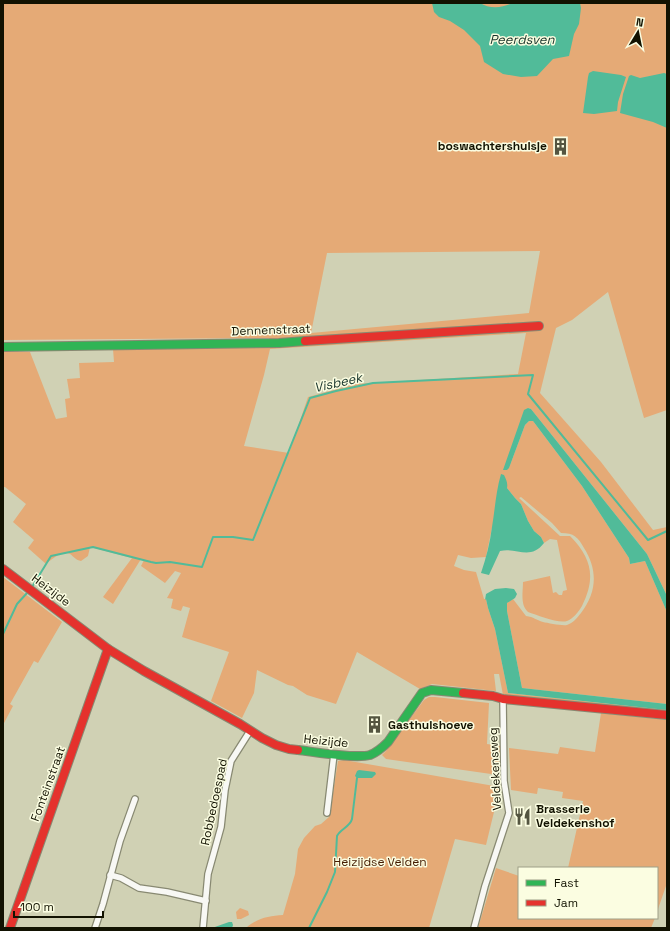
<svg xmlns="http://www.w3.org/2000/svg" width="670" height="931" font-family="'Space Grotesk',sans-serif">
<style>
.green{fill:#e5aa76;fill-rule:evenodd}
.water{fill:#51bb99}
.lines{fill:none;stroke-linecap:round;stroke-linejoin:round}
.stream{stroke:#51bb99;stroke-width:2}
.street-casing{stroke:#888972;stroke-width:8}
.fast-casing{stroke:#888972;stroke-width:10}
.jam-casing{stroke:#888972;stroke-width:10}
.street{stroke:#f8f8f4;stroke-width:5.5}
.fast{stroke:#30b455;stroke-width:8}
.jam{stroke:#e5322d;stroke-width:8}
.labels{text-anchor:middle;stroke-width:3;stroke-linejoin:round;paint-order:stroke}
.poi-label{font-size:12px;font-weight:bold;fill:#121201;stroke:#fbfde1;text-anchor:start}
.street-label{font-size:12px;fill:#121201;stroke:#fbfde1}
.park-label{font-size:12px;fill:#451b00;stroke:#fbfde1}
.water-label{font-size:13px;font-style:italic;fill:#17332a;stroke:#fbfde1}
</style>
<rect width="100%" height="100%" fill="#d0d1b4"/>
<g class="green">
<path d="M3,3h664v407l-23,8 -36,-126 -36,28 -16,8 -16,65 61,69 52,68 14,-3v69l-20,-42 -116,-145 -3,-1 -19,60 16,-43 4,-4h4l49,65 47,72 1,6 15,-3 22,51v92l-145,-16 -15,-77v-8l6,-4 13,17c8,1 10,4 17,6 5,1 19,4 24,3 6,-2 10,-7 14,-12 16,-21 17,-43 3,-65 -6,-11 -10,-15 -23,-15l-9,-10 -31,-26 -2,1 41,38h10c22,22 26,42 12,70 -3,5 -9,13 -15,15 -8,3 -30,-6 -39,-9 -8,-7 -5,-20 -5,-30l27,-6 3,17 3,-1 3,3h3l1,-4 4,-1 -10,-50 -7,-1 -6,4 -3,-6 -7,-6 -6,-10 -7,-17 -6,-6 -8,-10 -15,40 -6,29 -15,1 -13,-3 -4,11 10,4 12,2 8,27h2l2,9 7,21 13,64 159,17v2l-164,-17 -4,-21h-5l2,17 -64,-7 -12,5 -63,-37 -21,52 -29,-9 -14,-9 -5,-1 -31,-15 -3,23 -12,25 -31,-17 18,-49 -47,-15 8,-29 -7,-2 -2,5 -10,-3 2,-9 -6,-1 14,-25 -6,-2 -10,12 -24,-17 3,-6 -3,-1 -28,45 -10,-7 29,-39 -42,-11 -2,9 -7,5c-5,-1 -7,-4 -11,-7 -8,-4 -18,5 -24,10l-18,-16 6,-8 -21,-18 13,-18 -21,-17h-2v-136l27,1 26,67 11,-2 -2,-18 5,-1 -3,-19 13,-1 -1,-15 35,-1 -1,-13 157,-3 -1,-8 -266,2zM540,251l-11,62 -218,20 16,-80zM526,333l-8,41 -162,10 -48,13 -19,56 -45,-7 20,-71 6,-26z"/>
<path d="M3,577l59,45 -24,41 -4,-2 -24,43 3,2 -10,19z"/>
<path d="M429,697h6l54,6 -2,41 13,2 -2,29 -112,-16 -4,-4 4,-4 38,-51z"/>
<path d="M601,713l66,7v163l-10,29v-44h-89l15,-67 -21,-3 1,-6 -25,-4 -1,6 -26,-4 -2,-42 49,6 2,-7 35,5z"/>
<path d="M344,760l156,27 -14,58 -31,-6 -26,89h-183c11,-10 23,-12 37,-13l12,-41 3,-25 6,-11 11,-12 6,-2 8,-7 9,-56z"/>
<path d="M496,868l23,8v42h136l-4,10h-173z"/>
<path d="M240,908l8,3 1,4 -8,4h-4l-1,-7z"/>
</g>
<g class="water">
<path d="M432,3h48c9,6 23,5 32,0h68l1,5 -2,16 -5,10 -5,22 -16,3 -16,17 -16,1 -18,-3 -19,-12 -4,-16 -16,-16 -14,-9 -11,-4 -5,-5z"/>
<path d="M593,71l28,4 5,2 -8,25 -1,9 -23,3 -11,-1 5,-36 1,-4z"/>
<path d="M664,73l3,1v54l-14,-6 -33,-9 3,-19 6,-18 2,-1 9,3z"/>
<path d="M528,408l3,1 116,145 20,42v16l-22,-51 -15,3 -1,-6 -47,-72 -49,-65h-4l-4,4 -16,43 -2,2h-4l21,-60z"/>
<path d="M501,474l3,1c2,4 4,8 3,13l8,10 6,6 7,17 6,10 7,6 3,6c-14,18 -27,4 -44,8l-11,24 -8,-2c5,-15 9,-30 11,-46 3,-18 4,-36 9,-53z"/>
<path d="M506,588l8,1 3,5 -2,4 -8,5v8l15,77 145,16v6l-159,-17 -13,-64 -7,-21 -2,-9 -1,1 1,-6 9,-5z"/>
<path d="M359,770l16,2 1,2 -4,4h-15l-2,-2 2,-5z"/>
<path d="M229,922h3l1,3 -1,3h-20z"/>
</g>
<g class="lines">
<g class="stream">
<path d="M32,587l19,-31 42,-9 58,15 5,1 14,-1 32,5 11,-30h20l20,3 57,-142 26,-7 37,-8 160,-8 -5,19 120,146 19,-9"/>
<path d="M3,634l14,-30 10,-11"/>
<path d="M309,928l18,-36 8,-20 2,-36c3,-7 13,-9 15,-17l5,-41"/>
</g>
<defs>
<g id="street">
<path d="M327,813l7,-59"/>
<path d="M110,875l11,3 18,10 28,4 39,9"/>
<path d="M95,928l8,-24 17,-63 15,-42"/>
<path d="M203,928l5,-54 13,-47 4,-37 6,-29 19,-30"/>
<path d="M474,928l11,-42 24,-73 -5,-32 -1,-82"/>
</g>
<g id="fast">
<path d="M3,347l276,-4 26,-2"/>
<path d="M298,750c17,2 57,9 72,5 8,-3 13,-8 18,-13l34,-49 9,-3 32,3"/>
</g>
<g id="jam">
<path d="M305,341l234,-15"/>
<path d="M3,569l105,80 36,22 96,53 22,14 14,7 13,4 9,1"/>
<path d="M463,693l30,3 10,3 164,16"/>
<path d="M10,928l98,-279"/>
</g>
</defs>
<use href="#street" class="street-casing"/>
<use href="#fast" class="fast-casing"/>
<use href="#jam" class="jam-casing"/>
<use href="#street" class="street"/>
<use href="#fast" class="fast"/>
<use href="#jam" class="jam"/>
</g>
<defs>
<symbol id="building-bare" viewBox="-9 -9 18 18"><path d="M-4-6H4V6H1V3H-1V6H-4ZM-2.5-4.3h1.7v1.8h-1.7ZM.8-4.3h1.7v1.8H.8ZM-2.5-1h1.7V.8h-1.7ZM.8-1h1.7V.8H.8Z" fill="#545540" stroke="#fbfde1" stroke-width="2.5" paint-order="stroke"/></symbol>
<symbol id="restaurant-bare" viewBox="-9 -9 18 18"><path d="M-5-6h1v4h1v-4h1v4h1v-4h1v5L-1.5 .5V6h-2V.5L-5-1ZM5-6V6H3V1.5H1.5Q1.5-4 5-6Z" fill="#545540" stroke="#fbfde1" stroke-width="2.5" paint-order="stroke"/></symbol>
</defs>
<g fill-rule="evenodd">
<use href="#building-bare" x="548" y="134" width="25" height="25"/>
<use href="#building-bare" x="362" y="712" width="25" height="25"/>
<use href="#restaurant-bare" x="510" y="804" width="25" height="25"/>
</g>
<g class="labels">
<g class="poi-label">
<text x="547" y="150" text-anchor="end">boswachtershuisje</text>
<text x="388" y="729">Gasthuishoeve</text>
<text x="536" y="813">Brasserie<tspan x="536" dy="14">Veldekenshof</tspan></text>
</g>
<g class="street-label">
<text transform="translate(271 330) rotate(-2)" y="4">Dennenstraat</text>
<text transform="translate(51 590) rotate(37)" y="4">Heizijde</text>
<text transform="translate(326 741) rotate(6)" y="4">Heizijde</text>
<text transform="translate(495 769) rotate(-93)" y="4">Veldekensweg</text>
<text transform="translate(48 784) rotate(-70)" y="4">Fonteinstraat</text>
<text transform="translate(214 802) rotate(-78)" y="4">Robbedoespad</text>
</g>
<g class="park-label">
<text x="380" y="866">Heizijdse Velden</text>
</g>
<g class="water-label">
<text x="522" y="44">Peerdsven</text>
<text transform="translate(338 382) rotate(-13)" y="5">Visbeek</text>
</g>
</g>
<rect width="670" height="931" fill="none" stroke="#121201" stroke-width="8"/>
<rect x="518" y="867" width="140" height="52" fill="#fbfde1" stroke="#9e9f87"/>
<rect x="526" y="880" width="20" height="6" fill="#30b455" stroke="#9e9f87"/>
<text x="554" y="887" font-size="12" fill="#121201">Fast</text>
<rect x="526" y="900" width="20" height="6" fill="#e5322d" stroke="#9e9f87"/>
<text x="554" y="907" font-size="12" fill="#121201">Jam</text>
<g transform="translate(638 32) rotate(10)" stroke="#fbfde1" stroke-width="3" paint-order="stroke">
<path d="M0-3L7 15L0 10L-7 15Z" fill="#121201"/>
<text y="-6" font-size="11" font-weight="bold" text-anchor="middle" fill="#121201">N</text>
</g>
<path d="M14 911v6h89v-6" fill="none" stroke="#121201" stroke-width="2"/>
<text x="20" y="911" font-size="12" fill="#121201" stroke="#fbfde1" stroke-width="3" paint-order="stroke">100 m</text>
</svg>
